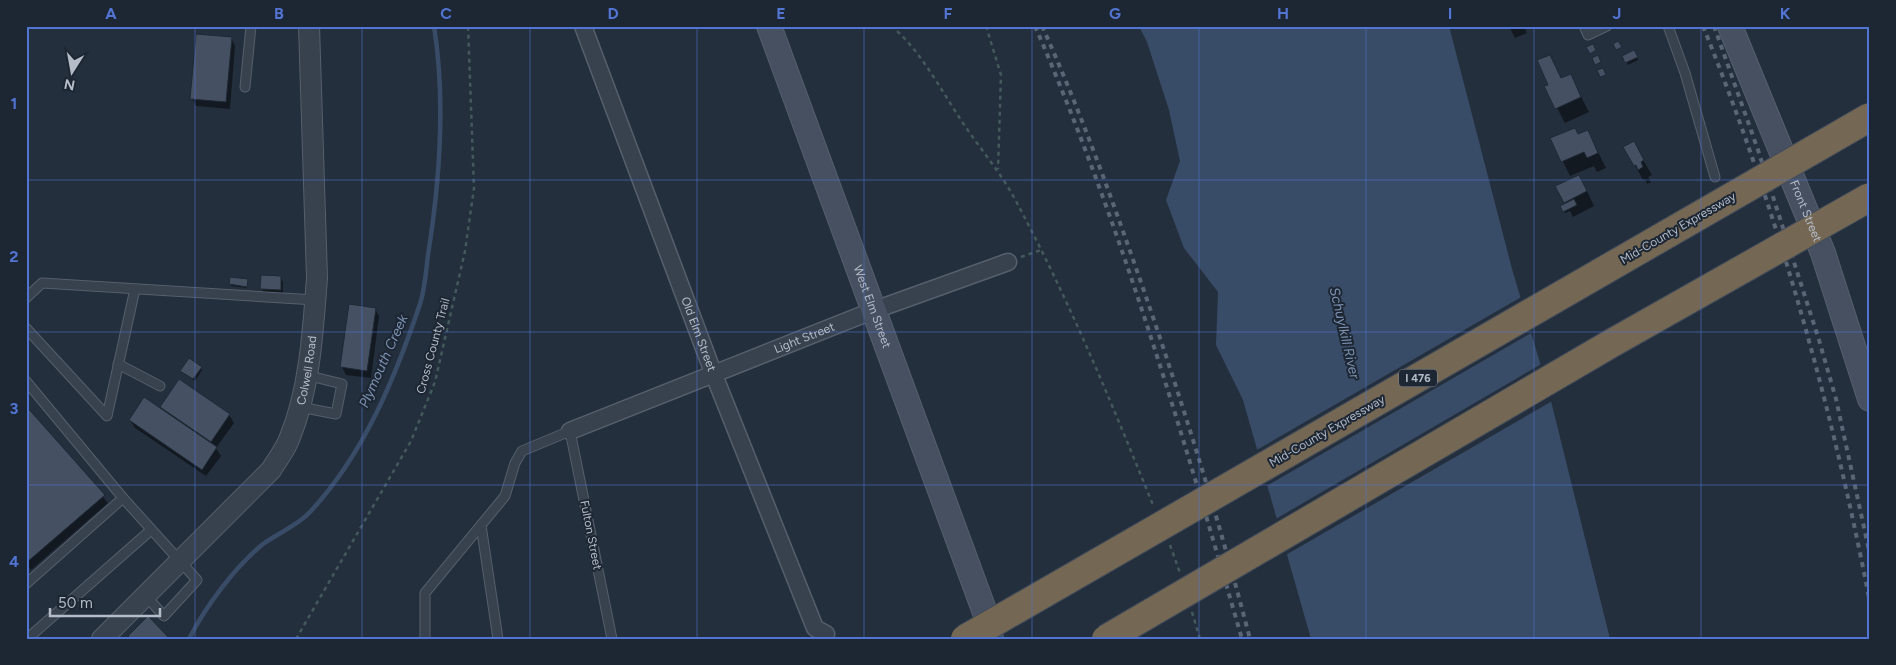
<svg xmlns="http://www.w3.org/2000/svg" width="1896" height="665" font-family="Figtree,sans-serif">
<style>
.water{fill:#394c67}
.pier{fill:#242f3e}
.shadow{fill:#0007}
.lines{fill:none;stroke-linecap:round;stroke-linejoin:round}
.stream{stroke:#394c67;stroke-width:4.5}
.building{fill:#455162;stroke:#1f2835}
.service-casing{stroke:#565f6c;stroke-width:11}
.minor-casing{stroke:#565f6c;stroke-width:19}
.tertiary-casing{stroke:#565f6c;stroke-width:22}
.secondary-casing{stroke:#565f6c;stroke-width:26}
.path{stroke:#44595c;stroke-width:2.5;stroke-dasharray:4 4;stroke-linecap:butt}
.service{stroke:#38414e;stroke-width:9}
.minor{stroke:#38414e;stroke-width:16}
.tertiary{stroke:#38414e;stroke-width:20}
.secondary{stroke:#465061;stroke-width:24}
.rail{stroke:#5a6575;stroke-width:4;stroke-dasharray:5 5;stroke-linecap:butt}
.motorway-bridge-casing{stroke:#434c59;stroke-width:30;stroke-linecap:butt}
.motorway-bridge{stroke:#746855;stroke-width:28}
.grid{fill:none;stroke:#5274d3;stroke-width:1;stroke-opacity:0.55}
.labels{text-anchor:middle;stroke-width:4;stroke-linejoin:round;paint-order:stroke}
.shield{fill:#1d2633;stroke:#878f9c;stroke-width:1}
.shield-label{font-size:11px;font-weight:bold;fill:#b4bcc9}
.street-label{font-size:12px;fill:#b4bcc9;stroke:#1d2633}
.water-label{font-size:14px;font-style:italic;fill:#7c92b1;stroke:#1d2633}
.neatline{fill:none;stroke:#5274d3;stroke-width:2}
.grid-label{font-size:16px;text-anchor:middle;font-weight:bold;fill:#5274d3}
</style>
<rect width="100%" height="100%" fill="#242f3e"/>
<path class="water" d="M1139,26h310l63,243 37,124 61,246h-299l-68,-239 -27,-55 2,-53 -34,-44 -18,-48 14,-39 -11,-51 -22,-68z"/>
<g class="pier">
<path d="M1523,296l10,36 -268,155 -10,-36z"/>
<path d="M1543,363l11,37 -270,156 -10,-36z"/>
</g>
<g class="shadow">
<path d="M1509,26h15l3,7 -12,5z"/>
<path d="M231,38l4,8 -5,63 -34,-3 -4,-7z"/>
<path d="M1634,51l4,9 -10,5 -5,-9z"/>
<path d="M1550,56l12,23 8,-4 19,37 -24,11 -19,-36 4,-2z"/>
<path d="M1588,132l18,36 -9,4 -3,-6 -24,10 -18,-37 27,-3z"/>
<path d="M1625,147l17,11 10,17 -4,2 3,5 -4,2 -2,-5 -2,1z"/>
<path d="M1557,187l30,4 7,15 -21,11 -3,-6 -5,2 -3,-6 4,-2z"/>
<path d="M280,277l3,5v13l-19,-1 -2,-5z"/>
<path d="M231,278l16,2v8l-16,-2z"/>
<path d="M375,309l4,7 -8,62 -25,-3 -4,-8z"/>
<path d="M201,368l1,2 -7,11 -12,-8z"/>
<path d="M179,381l50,34 5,8 -18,25 5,8 -15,20 -71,-48 -5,-8 29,-11z"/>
<path d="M26,408l82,95 -77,67 -5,-6z"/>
</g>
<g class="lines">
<path class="stream" d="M189,639c16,-32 46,-72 74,-95 15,-11 34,-18 47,-32 54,-58 85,-134 110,-208 5,-15 6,-33 8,-49 12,-75 18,-153 6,-229"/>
</g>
<g class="building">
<path d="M196,34l36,3 -6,65 -36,-3z"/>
<path d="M1618,41l4,6 -6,3 -3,-6z"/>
<path d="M1593,44l3,6 -6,4 -4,-7z"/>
<path d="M1634,50l4,7 -13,6 -3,-7z"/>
<path d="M1550,55l11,23 10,-4 10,23 -26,12 -11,-23 4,-1 -11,-25z"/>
<path d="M1598,55l3,7 -6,3 -3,-7z"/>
<path d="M1603,68l3,7 -6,2 -3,-7z"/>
<path d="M1575,128l3,6 10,-4 10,23 -11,5 -3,-6 -23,10 -11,-24z"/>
<path d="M1634,141l10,19 -3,2 2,5 -5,3 -2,-5 -2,1 -11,-19z"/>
<path d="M1579,175l8,16 -23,12 -9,-17z"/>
<path d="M1574,199l3,6 -14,7 -3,-6z"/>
<path d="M261,275l20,1v14l-21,-1z"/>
<path d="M230,277l18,2 -1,8 -18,-3z"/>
<path d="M349,304l27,4 -9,63 -27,-4z"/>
<path d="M189,358l13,9 -9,12 -13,-8z"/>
<path d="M179,379l51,35 -19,28 -51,-35z"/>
<path d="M144,397l73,50 -15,23 -73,-50z"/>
<path d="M26,406l79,89 -79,68z"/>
<path d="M148,616l22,23h-39l-3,-3z"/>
</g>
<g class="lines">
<defs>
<g id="service">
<path d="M1584,26l4,9 19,-9"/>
<path d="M1668,26l17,47 30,104"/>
<path d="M245,87l6,-61"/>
<path d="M26,298l16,-15 273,17"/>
<path d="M26,328l81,88 28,-127"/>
<path d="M118,364l42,22"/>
<path d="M26,381l97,117"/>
<path d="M300,407l36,7 6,-30 -36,-9"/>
<path d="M481,525l17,114"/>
<path d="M26,584l97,-86 74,82 -33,36 -19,-21"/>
<path d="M27,639l124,-109"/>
<path d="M425,639v-46l80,-97 10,-33 7,-12 48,-20 42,208"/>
</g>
<g id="minor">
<path id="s1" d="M583,26l131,349 101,253 11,6"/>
<path id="s2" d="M570,431l302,-120 136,-49"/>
</g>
<g id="tertiary">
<path id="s3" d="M102,639l169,-169c6,-10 15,-21 19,-33 20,-49 23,-107 27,-159l-8,-252"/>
</g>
<g id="secondary">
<path id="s4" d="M769,26l218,592 4,21"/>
<path id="s5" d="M1730,26l93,227 47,146"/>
</g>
</defs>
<use href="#service" class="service-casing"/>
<use href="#minor" class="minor-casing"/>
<use href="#tertiary" class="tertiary-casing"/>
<use href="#secondary" class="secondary-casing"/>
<g class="path">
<path d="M891,26c27,21 49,62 68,91 19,30 43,56 59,88 52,97 94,199 135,300"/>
<path d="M986,26l15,49 -3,94"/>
<path d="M1021,257l20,-7"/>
<path d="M1170,545l10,28"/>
<path d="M1192,612l8,27"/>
<path d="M296,639l115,-198 24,-59 30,-131 9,-63 -6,-162"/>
</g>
<use href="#service" class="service"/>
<use href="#minor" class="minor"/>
<use href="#tertiary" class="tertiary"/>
<use href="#secondary" class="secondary"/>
<g class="rail">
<path d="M1035,26c86,198 147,406 207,613"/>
<path d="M1042,26c39,86 71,176 102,265 40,116 75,229 106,348"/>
<path d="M1703,26c75,186 129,380 167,577"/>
<path d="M1714,26l44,124 61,190 17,59 34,156"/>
</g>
<defs>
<g id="motorway-bridge">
<path d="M965,639l905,-522"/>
<path d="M1106,639l506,-296 258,-146"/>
</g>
</defs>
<use href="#motorway-bridge" class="motorway-bridge-casing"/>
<use href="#motorway-bridge" class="motorway-bridge"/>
</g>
<path class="grid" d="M195,26v613M362,26v613M530,26v613M697,26v613M864,26v613M1032,26v613M1199,26v613M1366,26v613M1534,26v613M1701,26v613M26,180h1844M26,332h1844M26,485h1844"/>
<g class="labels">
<rect class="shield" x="1399" y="369.5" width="38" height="17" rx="4"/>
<g class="shield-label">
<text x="1418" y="382">I 476</text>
</g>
<g class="street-label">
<text dy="4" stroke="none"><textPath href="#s5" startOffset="200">Front Street</textPath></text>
<text transform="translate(1678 228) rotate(-30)" y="4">Mid-County Expressway</text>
<text dy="4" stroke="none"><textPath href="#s4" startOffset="299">West Elm Street</textPath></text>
<text dy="4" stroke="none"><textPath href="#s1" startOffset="329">Old Elm Street</textPath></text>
<text dy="4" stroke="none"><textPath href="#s2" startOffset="252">Light Street</textPath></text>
<text transform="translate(433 346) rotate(-75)" y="4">Cross County Trail</text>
<text dy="4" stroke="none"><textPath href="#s3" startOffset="346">Colwell Road</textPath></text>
<text transform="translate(1327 431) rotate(-30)" y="4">Mid-County Expressway</text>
<text transform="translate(591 535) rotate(79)" y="4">Fulton Street</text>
</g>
<g class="water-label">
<text transform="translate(1345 333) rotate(77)" y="5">Schuylkill River</text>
<text transform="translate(383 361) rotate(-66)" y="5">Plymouth Creek</text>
</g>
</g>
<rect width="1896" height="665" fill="none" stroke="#1d2633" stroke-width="55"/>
<g transform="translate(72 72) rotate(191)" stroke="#1d2633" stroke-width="4" paint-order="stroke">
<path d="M0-4L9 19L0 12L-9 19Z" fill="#b4bcc9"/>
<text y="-8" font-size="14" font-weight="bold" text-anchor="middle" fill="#b4bcc9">N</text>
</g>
<path d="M50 608v8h110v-8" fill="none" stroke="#b4bcc9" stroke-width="2.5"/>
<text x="58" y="608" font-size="15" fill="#b4bcc9" stroke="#1d2633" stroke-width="4" paint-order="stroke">50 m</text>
<rect x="28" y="28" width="1840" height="610" class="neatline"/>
<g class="grid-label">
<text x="111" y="19">A</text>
<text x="279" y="19">B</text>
<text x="446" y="19">C</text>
<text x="613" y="19">D</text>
<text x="781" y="19">E</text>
<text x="948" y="19">F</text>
<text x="1115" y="19">G</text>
<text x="1283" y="19">H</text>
<text x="1450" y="19">I</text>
<text x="1617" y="19">J</text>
<text x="1785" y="19">K</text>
<text x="14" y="109">1</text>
<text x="14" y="262">2</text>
<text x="14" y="414">3</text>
<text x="14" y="567">4</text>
</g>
</svg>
